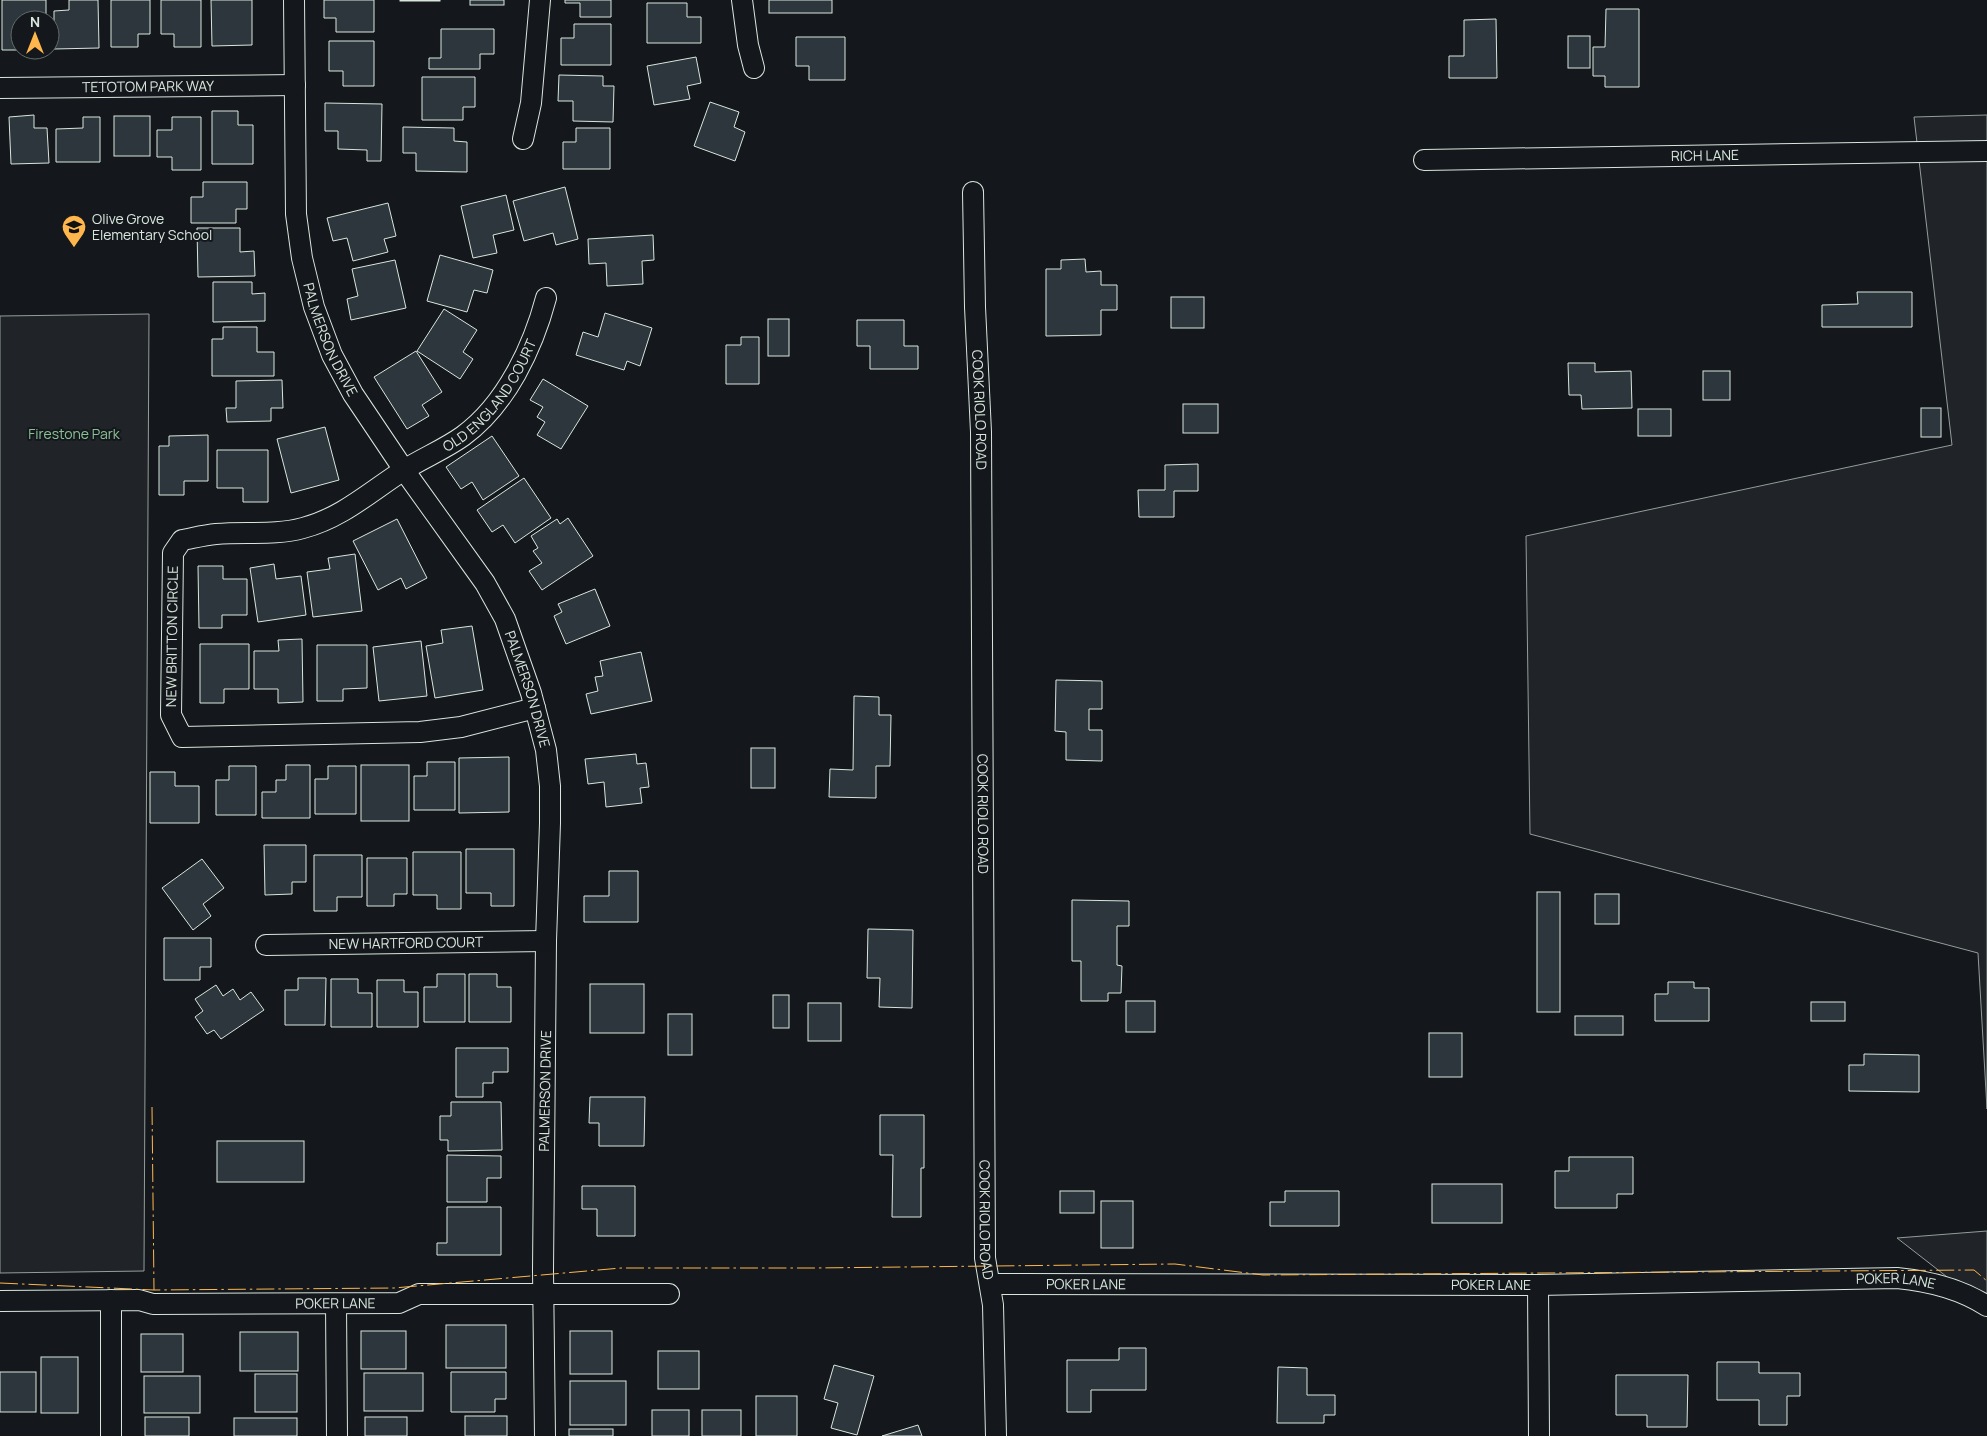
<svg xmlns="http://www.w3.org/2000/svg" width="1987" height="1436" font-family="Manrope,sans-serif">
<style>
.green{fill:#202428;stroke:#939e99}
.building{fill:#2c363c;stroke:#d8e6dc}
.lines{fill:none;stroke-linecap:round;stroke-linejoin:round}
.minor-casing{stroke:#d8e6dc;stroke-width:22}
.minor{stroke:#14181c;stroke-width:20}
.power{stroke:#ffb74d;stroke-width:1;stroke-dasharray:18 4 2.5 4;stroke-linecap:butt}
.labels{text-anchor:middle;stroke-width:4;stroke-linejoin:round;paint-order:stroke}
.street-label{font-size:14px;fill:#d8e6dc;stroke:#14181c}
.poi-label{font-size:14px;fill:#d8e6dc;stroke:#14181c;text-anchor:start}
.park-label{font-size:14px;fill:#8ac095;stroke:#14181c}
</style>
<rect width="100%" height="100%" fill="#14181c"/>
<g class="green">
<path d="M1987,115v994l-9,-156 -448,-119 -4,-298 426,-91 -38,-328z"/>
<path d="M149,314l-5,957 -144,2v-957z"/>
<path d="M1987,1231v77l-90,-70z"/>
</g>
<g class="building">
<path d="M2,0h44v20h-26v30h11h-29z"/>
<path d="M69,0h29l1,48 -45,1v-38l15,-1z"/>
<path d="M111,0h39v34h-12v13h-27z"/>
<path d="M161,0h40v47h-27v-13h-13z"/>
<path d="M211,0h41v45l-40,1z"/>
<path d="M324,0h50v32h-38v-14h-12z"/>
<rect x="400" y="0" width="40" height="1"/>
<rect x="470" y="0" width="34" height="5"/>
<path d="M565,0h46v17h-31v-14h-15z"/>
<rect x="769" y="0" width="63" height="13"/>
<path d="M647,3h40v14h14v26h-54z"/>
<path d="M1606,9h33v78h-34v-11h-12v-29h12z"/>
<path d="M1496,19l1,59h-48v-22h15v-36z"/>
<path d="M574,24h37v41h-50v-27h13z"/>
<path d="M441,29h53v25h-14v15h-51v-11h12z"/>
<rect x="1568" y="36" width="22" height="32"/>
<path d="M796,37h49v43h-36v-14h-13z"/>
<path d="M329,41h45v45h-31v-15h-14z"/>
<path d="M696,57l5,26 -14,3 3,13 -36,6 -7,-39z"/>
<path d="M559,75l44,1v10h11l-1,36 -40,-1v-20h-15z"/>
<path d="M422,77h53v30h-12v13h-41z"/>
<path d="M710,102l29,10 -5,15 11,5 -10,29 -41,-15z"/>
<path d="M325,103l57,1 -1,57h-14v-11l-29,-1v-18h-13z"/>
<path d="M212,111h26v14h15v39h-41z"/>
<path d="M34,115v13h13l2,35 -38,1 -2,-47z"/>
<rect x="114" y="116" width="36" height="40"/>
<path d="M83,117h17v45h-44v-33l27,-1z"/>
<path d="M172,117h29v53h-29v-13h-15v-27h15z"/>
<path d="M403,127l51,1v13l13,1v30l-51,-1v-18h-13z"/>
<path d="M576,128h34v41h-47v-27h13z"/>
<path d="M203,182h44v27h-11v14h-45v-26h12z"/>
<path d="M565,187l13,52 -22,6 -3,-12 -29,8 -11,-40z"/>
<path d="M506,195l8,35 -21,5 4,18 -24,5 -12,-52z"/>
<path d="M388,203l8,33 -12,3 4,13 -35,9 -6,-23 -14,3 -6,-23z"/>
<path d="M197,228h43v24l14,-1 1,25 -57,1z"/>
<path d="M653,235l1,25 -12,1 1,23 -36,2 -1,-23 -17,1 -1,-25z"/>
<path d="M440,255l53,15 -6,23 -13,-3 -7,22 -40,-11z"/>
<path d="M1085,259l1,13 15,-1v14h16v25h-16v25l-55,1v-67h15v-9z"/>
<path d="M395,260l11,48 -55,12 -4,-21 11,-3 -6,-27z"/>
<path d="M213,282h39v12l13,-1v28l-52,1z"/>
<path d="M1857,292h55v35h-90v-22l36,-1z"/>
<rect x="1171" y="297" width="33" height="31"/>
<path d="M444,309l33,21 -14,22 10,7 -13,20 -43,-28z"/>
<path d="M605,313l47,15 -12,38 -13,-5 -3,9 -48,-15 7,-23 15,5z"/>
<rect x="768" y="319" width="21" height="37"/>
<path d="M857,320h47v26h14v23h-48v-23h-13z"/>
<path d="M223,327h34v25h17v24h-62v-37h11z"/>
<path d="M741,337h18v47h-33v-39h15z"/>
<path d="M416,351l26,41 -20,13 7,11 -22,13 -33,-52z"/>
<path d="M1568,363h27v9l36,-1 1,37 -50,1 -1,-14h-12z"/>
<rect x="1703" y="371" width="27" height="29"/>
<path d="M543,379l45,27 -27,43 -24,-14 8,-13 -8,-5 6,-10 -13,-7z"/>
<path d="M282,380l1,28h-12v13l-44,1 -1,-14h10v-27z"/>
<rect x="1183" y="404" width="35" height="29"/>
<rect x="1921" y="408" width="20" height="29"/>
<rect x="1638" y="409" width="33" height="27"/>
<path d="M325,427l14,53 -48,13 -14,-54z"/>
<path d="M208,435v46h-24v14h-25v-49h10v-10z"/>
<path d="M492,436l27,40 -36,24 -11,-18 -11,7 -15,-22z"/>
<path d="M217,450h51v52h-25v-14h-26z"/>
<path d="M1198,464v27h-24v26h-35l-1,-27h27v-25z"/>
<path d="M524,478l27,40 -36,25 -12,-18 -11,7 -15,-22z"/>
<path d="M568,518l25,38 -51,34 -13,-19 13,-8 -9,-12 5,-3 -7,-12 26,-17 3,5z"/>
<path d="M397,519l30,59 -21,11 -5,-11 -23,12 -25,-49z"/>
<path d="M355,554l7,57 -49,6 -6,-45 23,-3 -2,-11z"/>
<path d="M274,564l2,15 25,-3 5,39 -48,7 -8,-54z"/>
<path d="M198,566h25v13h24v36h-25v13h-23z"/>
<path d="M595,589l15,37 -44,18 -12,-28 8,-4 -4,-8z"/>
<path d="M472,626l11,64 -48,8 -9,-52 17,-3 -2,-13z"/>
<path d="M302,639l1,63 -25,1v-14h-24v-38h25l-1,-11z"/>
<path d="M421,641l6,55 -48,5 -6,-54z"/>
<path d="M200,644h49v45h-25v14h-24z"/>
<path d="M317,645h50v43l-24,1v12h-26z"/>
<path d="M641,652l11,49 -61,13 -5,-20 12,-3 -3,-14 8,-1 -3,-15z"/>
<path d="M1056,680l46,1v28h-13v21h13v31l-36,-1v-28l-11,-1z"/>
<path d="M854,696l25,1v18h12l-1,51h-14v32l-47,-1 1,-28 23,1z"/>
<rect x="751" y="748" width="24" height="40"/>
<path d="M636,754l1,10 9,-1 3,24 -9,1 2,15 -36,4 -2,-25 -16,2 -3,-25z"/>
<path d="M509,757v55l-50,1v-55z"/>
<path d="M427,762h28v48h-41v-34h13z"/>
<path d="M286,765h24v53h-48v-26h14v-12h10z"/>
<rect x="361" y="765" width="48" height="56"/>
<path d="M229,766h27v49h-40v-35h13z"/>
<path d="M328,766h28v48h-41v-35h13z"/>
<path d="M150,772h25v14h24v37h-49z"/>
<path d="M264,845h42v37h-14v12l-27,1z"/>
<path d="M466,849h48v57h-23v-13h-25z"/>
<path d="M413,852h48v57h-24v-14h-24z"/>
<path d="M314,855h48v42h-25v14h-23z"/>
<path d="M367,858h40v36h-13v12h-27z"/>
<path d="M202,859l22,29 -21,16 8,12 -18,14 -31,-42z"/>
<path d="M609,871h29v51h-54v-26h25z"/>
<rect x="1537" y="892" width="23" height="120"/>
<rect x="1595" y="894" width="24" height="30"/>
<path d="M1072,900l57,1v25h-12v39l5,1 -1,27h-13v8h-27v-40h-9z"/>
<path d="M868,929l45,1 -1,78 -33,-1 1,-29h-13z"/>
<path d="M164,938h47v29h-11v13h-36z"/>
<path d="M437,974h28v48h-41v-35h13z"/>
<path d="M469,974h28v13h14v35h-42z"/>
<path d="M298,978h28l-1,47h-40v-35h13z"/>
<path d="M331,979h27v14h14v34h-41z"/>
<path d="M377,980h27v12h14v35h-41z"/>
<path d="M1668,982h26v6h15v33h-54v-27h13z"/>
<rect x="590" y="984" width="54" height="49"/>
<path d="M216,985l7,11 10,-7 7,11 11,-8 13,18 -43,29 -7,-9 -7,4 -12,-17 8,-6 -8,-12z"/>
<rect x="773" y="995" width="16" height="33"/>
<rect x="1126" y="1001" width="29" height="31"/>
<rect x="1811" y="1002" width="34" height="19"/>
<rect x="808" y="1003" width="33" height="38"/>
<rect x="668" y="1014" width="24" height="41"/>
<rect x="1575" y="1016" width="48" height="19"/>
<rect x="1429" y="1033" width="33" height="44"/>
<path d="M456,1048h52v24h-15v11h-10v14h-27z"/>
<path d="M1864,1054l55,1v37l-70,-1v-26h15z"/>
<path d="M590,1097h55l-1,49h-45v-23h-10z"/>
<path d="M451,1102h50l1,48 -54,1v-11h-8v-24h11z"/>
<path d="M880,1115h44v53h-3v49h-29l1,-62h-13z"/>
<rect x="217" y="1141" width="87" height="41"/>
<path d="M447,1155l54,1v22h-14v24h-40z"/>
<path d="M1569,1157h64v37h-16v14h-62v-37h14z"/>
<rect x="1432" y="1184" width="70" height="39"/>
<path d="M582,1186h53v50h-38v-27h-15z"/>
<rect x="1060" y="1191" width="34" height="22"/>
<path d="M1285,1191h54v35h-69v-24h15z"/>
<rect x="1101" y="1201" width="32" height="47"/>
<path d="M447,1207h54v48h-64v-12h10z"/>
<rect x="446" y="1325" width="60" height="43"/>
<rect x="361" y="1331" width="45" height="38"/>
<rect x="570" y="1331" width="42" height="43"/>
<rect x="240" y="1332" width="58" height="39"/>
<rect x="141" y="1334" width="42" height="38"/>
<path d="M1119,1348h27v42h-55v22h-24v-52h52z"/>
<rect x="658" y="1351" width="41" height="38"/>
<rect x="41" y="1357" width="37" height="56"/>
<path d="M1717,1362h42v11h41v23h-13v29h-28v-25h-42z"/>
<path d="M834,1365l40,11 -17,59 -26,-7 7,-25 -14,-4z"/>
<path d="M1278,1367l29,1v27h28v20h-11v8h-47z"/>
<rect x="0" y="1372" width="36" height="40"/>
<path d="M451,1372h55v27h-11v13h-44z"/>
<rect x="364" y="1373" width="59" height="38"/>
<rect x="255" y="1374" width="42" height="38"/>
<path d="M1616,1375h72l-1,52h-40v-12h-31z"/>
<rect x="144" y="1376" width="56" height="37"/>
<rect x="570" y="1381" width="56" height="44"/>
<rect x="756" y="1396" width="41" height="40"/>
<rect x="652" y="1410" width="37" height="26"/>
<rect x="702" y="1410" width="39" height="26"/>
<rect x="465" y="1416" width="42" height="20"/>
<rect x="145" y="1417" width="44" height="19"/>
<rect x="365" y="1417" width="42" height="19"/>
<rect x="234" y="1418" width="63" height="18"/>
<path d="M918,1425l4,11h-40z"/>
<rect x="569" y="1429" width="44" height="7"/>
</g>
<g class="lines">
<defs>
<g id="minor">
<path id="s1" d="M294,0l2,214 6,44 12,49 18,48 21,39 51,76 81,113 20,36 26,74 15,57 4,36v37l-4,118 -3,330 2,165"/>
<path d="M742,0l6,45 6,23"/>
<path id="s2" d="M0,88l295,-3"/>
<path d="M523,139l8,-36 9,-103"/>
<path id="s3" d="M1424,160l563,-9"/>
<path id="s4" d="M973,192l2,115 6,125 4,826 8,47 3,131"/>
<path id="s5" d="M535,708l-74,19 -41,5 -238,5 -11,-22 2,-162 9,-13c11,-2 23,-5 34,-6 29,-3 58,2 87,-6 39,-10 68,-37 101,-58 19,-12 41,-21 59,-34 43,-31 70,-89 83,-138"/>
<path id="s6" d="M266,945l280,-4"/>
<path id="s7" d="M990,1284l548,1 359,-7c32,3 62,10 90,28"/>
<path d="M1538,1285l1,151"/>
<path d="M111,1300v136"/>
<path id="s8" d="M0,1301l139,-1 14,4 246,-1 20,-9h250"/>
<path d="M336,1304l1,132"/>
</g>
</defs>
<use href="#minor" class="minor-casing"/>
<use href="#minor" class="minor"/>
<g class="power">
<path d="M152,1107l2,183"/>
<path d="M0,1283l154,7 240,-2 227,-20h193l361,-4 88,11 711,-5 13,11"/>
</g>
</g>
<defs>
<symbol id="school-pin" viewBox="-11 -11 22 30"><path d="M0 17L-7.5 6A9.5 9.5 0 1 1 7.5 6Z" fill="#ffb74d" stroke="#14181c"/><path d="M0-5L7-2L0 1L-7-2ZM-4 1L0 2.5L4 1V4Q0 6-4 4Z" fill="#111"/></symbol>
</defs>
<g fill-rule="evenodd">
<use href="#school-pin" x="60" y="213" width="28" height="38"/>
</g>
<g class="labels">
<g class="street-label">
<text dy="5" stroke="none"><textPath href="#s2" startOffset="148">TETOTOM PARK WAY</textPath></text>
<text dy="5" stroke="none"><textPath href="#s3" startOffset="281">RICH LANE</textPath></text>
<text dy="5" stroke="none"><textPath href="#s1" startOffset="345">PALMERSON DRIVE</textPath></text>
<text dy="5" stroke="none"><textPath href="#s5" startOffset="914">OLD ENGLAND COURT</textPath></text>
<text dy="5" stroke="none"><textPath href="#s4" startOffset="218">COOK RIOLO ROAD</textPath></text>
<text dy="5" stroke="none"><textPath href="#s5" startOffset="459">NEW BRITTON CIRCLE</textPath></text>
<text dy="5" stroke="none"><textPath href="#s1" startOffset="750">PALMERSON DRIVE</textPath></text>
<text dy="5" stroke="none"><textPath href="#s4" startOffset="622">COOK RIOLO ROAD</textPath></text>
<text dy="5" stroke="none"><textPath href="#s6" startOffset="140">NEW HARTFORD COURT</textPath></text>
<text transform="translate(545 1091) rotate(-89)" y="5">PALMERSON DRIVE</text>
<text dy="5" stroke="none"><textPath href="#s4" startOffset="1028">COOK RIOLO ROAD</textPath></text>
<text dy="5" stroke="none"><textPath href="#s7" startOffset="906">POKER LANE</textPath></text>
<text dy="5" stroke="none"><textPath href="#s7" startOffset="96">POKER LANE</textPath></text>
<text dy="5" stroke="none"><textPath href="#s7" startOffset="501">POKER LANE</textPath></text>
<text dy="5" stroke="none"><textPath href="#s8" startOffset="336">POKER LANE</textPath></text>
</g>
<g class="poi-label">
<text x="92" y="224">Olive Grove<tspan x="92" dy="16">Elementary School</tspan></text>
</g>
<g class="park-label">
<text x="74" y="439">Firestone Park</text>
</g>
</g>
<g transform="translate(35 35)"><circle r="24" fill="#14181c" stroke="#626a69"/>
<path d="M0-4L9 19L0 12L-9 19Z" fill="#ffb74d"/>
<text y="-8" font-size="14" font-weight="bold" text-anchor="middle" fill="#d8e6dc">N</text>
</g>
</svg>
